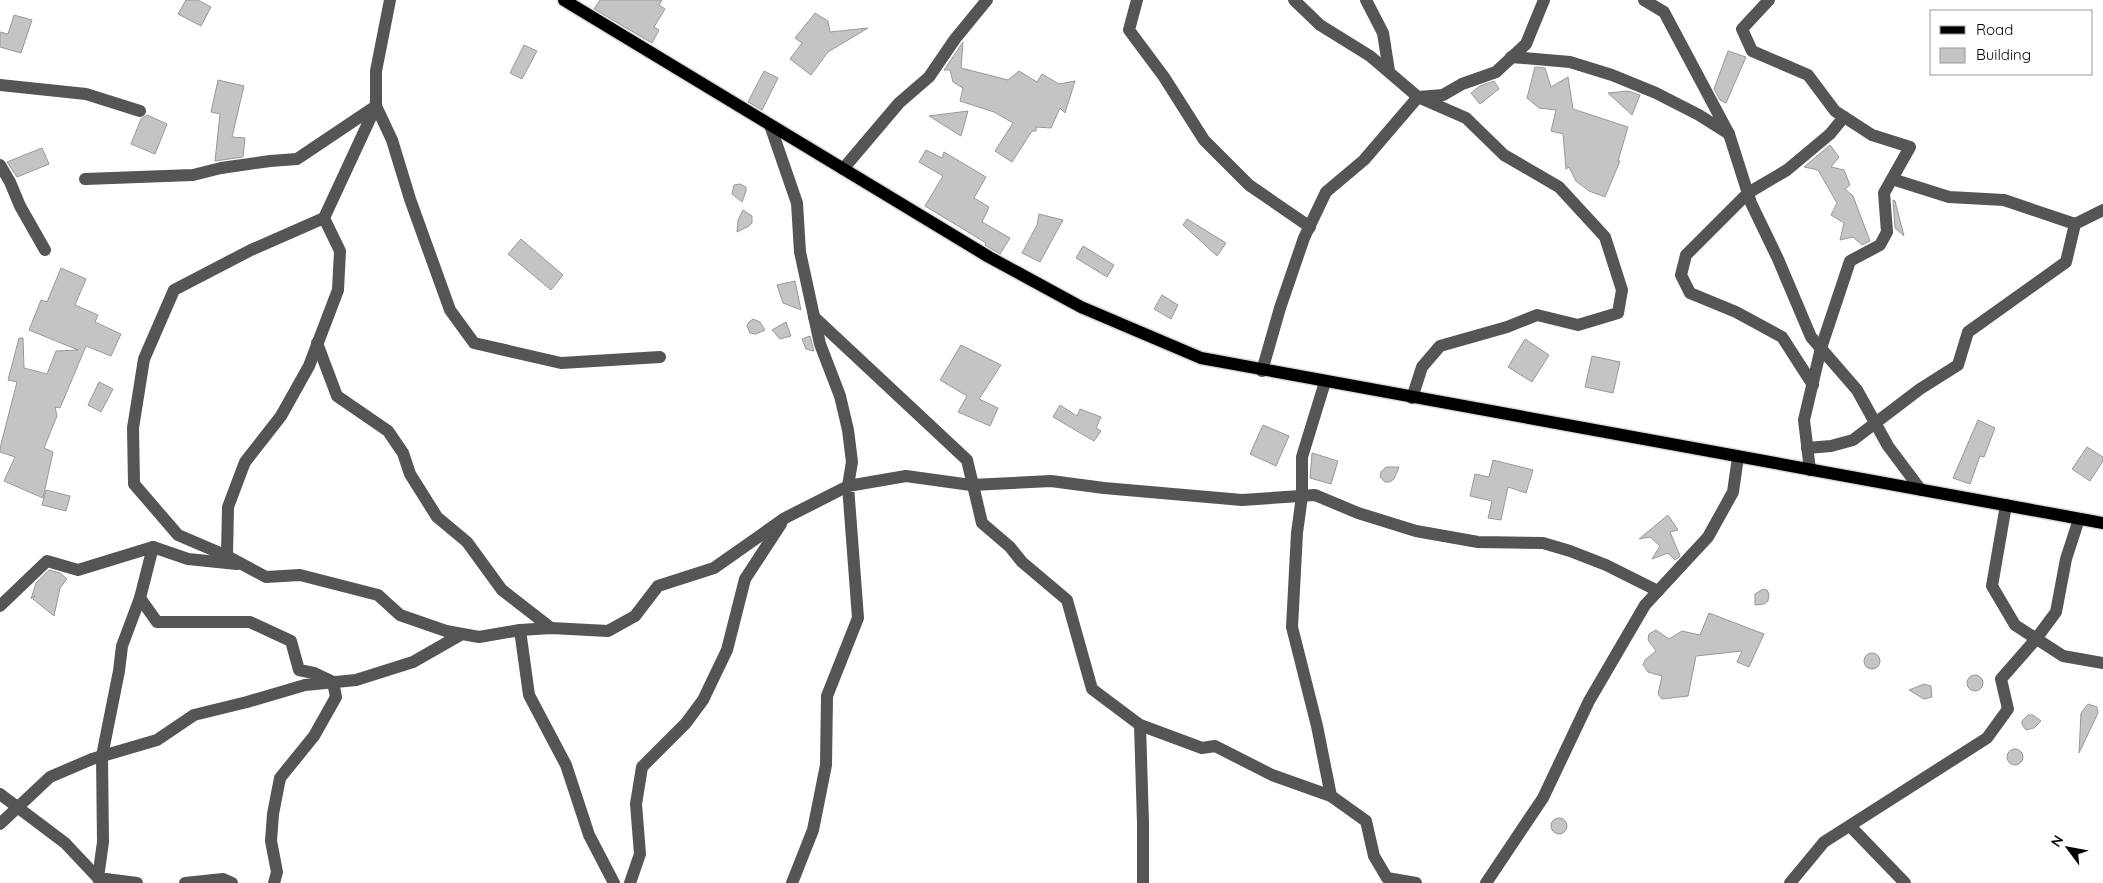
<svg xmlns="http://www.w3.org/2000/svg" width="2103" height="883" font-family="Quicksand,sans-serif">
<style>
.building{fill:#c4c4c4;stroke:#999}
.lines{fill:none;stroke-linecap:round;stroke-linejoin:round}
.major-casing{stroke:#dbdbdb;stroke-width:15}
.minor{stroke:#555;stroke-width:12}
.major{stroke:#000;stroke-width:12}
</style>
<rect width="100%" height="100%" fill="#fff"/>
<g class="building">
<path d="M186,0h12l13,7 -10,19 -23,-12z"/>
<path d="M600,0h62l-3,5 6,4 -11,18 5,3 -7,13 -58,-34z"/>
<path d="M815,13l13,8 2,11 38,-4 -40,24 -17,23 -21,-16 12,-16 -7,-5z"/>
<path d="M14,15l18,5 -11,33 -21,-6v-15l8,2z"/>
<path d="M963,42l-2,26 47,12 11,-9 18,11 5,-8 17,10 16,-3 -10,32 -5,-5 -9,20 -15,-1v4h-4l-20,31 -17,-11 18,-28 -19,-11 -34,-11 3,-13 -10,-6 -3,-12h-6z"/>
<path d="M524,45l13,6 -15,28 -12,-6z"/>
<path d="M1728,51l18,6 -20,46 -6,-3 -6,-11z"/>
<path d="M1535,67l10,1 6,19 17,-10 5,32 55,18 -10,34h2l-15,36 -16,-6 -13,-10 -7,-14 -3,2 -3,-35 -12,-3 5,-21 -17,-2 -12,-10z"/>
<path d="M764,71l14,7 -16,32 -14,-8z"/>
<path d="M218,80l26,6 -12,51 13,1 -2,19 -28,4 5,-47 -9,-2z"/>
<path d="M1494,81l5,8 -19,15 -9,-11 9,-7z"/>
<path d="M1628,91l12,4 -8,20 -24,-22z"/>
<path d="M968,111l-7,25 -32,-20z"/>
<path d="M147,115l20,9 -12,30 -24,-10 10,-25z"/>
<path d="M1830,145l9,12 -8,10 13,3 6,15 -5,4 8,7 17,45 -8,4 -9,-8 -13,3 4,-17 -13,-8 6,-12 -19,-33 -14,-3z"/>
<path d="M42,148l7,16 -32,13 -10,-15z"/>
<path d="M926,150l16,8 2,-6 42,25 -12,21 15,9 -7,15 28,16 -10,16 -15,-9 1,-2 -61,-37 18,-30 -24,-14z"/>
<path d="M740,184l6,3v4l-4,11 -10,-8 2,-9z"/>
<path d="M1893,200l2,1 9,35 -9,-8z"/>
<path d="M743,210l9,6v7l-3,3 -12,6 1,-12z"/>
<path d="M1039,214l24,6 -23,42 -18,-9 15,-28z"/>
<path d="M1187,219l39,24 -9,13 -34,-31z"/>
<path d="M521,239l42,36 -12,15 -43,-36z"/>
<path d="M1083,246l31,19 -7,12 -31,-19z"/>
<path d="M61,268l25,11 -11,26 23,10 -3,7 26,12 -10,22 -25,-10 -26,62 -5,-1 2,9 -13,32 9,4 -10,46 -39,-17 11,-24 -15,-5v-4l17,-66 -9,-2 11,-42h4l1,30 23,6 9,-23 22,-1 -49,-20 12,-30 6,2z"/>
<path d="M795,281l6,29 -18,-7 -6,-18z"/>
<path d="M1162,295l16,10 -7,14 -17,-10z"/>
<path d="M753,319l7,3 5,8 -9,4 -6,-1 -3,-7 2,-4z"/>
<path d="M786,322l5,14 -11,3 -8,-9z"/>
<path d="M810,336l4,15h-1l-7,-2 -4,-10z"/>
<path d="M1525,339l24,16 -17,27 -24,-15z"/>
<path d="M961,345l40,20 -22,34 19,9 -8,18 -32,-14 9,-16 -27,-16z"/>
<path d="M1592,356l28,6 -7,31 -28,-6z"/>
<path d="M99,382l14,7 -12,23 -13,-7z"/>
<path d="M1060,405l17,11 3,-7 21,8 -5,11 5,3 -7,10 -41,-24z"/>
<path d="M1978,420l17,8 -11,29 -4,-1 -10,28 -17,-6z"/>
<path d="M1263,425l26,11 -13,30 -26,-12z"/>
<path d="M2087,447l16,10v4l-13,20 -18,-12z"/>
<path d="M1312,453l26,8 -7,23 -21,-6z"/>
<path d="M1493,460l40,10 -7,23 -18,-6 -7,33 -13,-2 4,-17 -22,-5 5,-22 14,3z"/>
<path d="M1386,467h13l-5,12 -4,3h-5l-5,-5 1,-5z"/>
<path d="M46,490l24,6 -4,15 -24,-6z"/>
<path d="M1668,515l10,15 -8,2 10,24 -5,4 -7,-7 -16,6 8,-13 -10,-9 -11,2z"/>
<path d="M49,570l11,3 7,6 -7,9 -6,28 -21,-17 2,-4 -4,4 5,-16z"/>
<path d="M1763,589l4,1 2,4 -1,7 -4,3 -9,1v-11z"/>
<path d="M1709,613l55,21 -15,33 -12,-5 5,-11 -46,5 -8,40 -26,3 -4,-5 4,-18 -14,-4 -5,-7 2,-5 11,-9 -8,-11 1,-6 7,-4 13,9 13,-8 18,4z"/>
<circle cx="1872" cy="661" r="8"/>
<circle cx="1975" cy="683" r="8"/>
<path d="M1924,684l7,2 1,11 -8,2 -15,-9z"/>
<path d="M2088,704l9,3 1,6 -19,40 2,-40z"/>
<path d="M2028,715h5l8,6 -7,7 -8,2 -4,-5v-4z"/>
<circle cx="2015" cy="757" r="8"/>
<circle cx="1559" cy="826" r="8"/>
</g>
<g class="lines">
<defs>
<path id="major" d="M564,0l425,257 92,50 120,51 902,165"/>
</defs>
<use href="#major" class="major-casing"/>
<g class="minor">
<path d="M390,0l-14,71v35l16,34 18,59 40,111 24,33 87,20 99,-6"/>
<path d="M1137,0l-8,30 35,47 40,63 45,45 61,42"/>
<path d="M1294,0l26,25 50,31 48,41 48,21 38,37 55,32 46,50 17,53 -4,23 -40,12 -41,-10 -30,12 -67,19 -18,21 -10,31"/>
<path d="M1366,0l17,33 6,38"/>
<path d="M1644,0l20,12 65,122 22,69 27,56 33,78 46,53 31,56 33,44"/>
<path d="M1769,0l-27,29 10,22 56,24 27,36 37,24 38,12 -26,46 3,39 -7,13 -30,16 -29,87 -17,72 6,50"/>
<path d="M1511,57l59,5 42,13 44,18 43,22 30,19"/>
<path d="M0,85l86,9 54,17"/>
<path d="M376,106l-52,112 -73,32 -77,40 -30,69 -11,69 1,56 44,51 49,21 39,21 34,-2 78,20 22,20 46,16 33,6 41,-7 31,-2 57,3 27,-15 23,-30 56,-18 71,-50 63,-32 4,-24 -4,-32 -8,-34 -20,-52 -20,-92 -3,-49 -27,-78"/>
<path d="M0,165l10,17 10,24 25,44"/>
<path d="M843,169l56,-66 30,-26 26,-38 32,-39"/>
<path d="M85,179l108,-4 28,-7 49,-7 27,-2 79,-53"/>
<path d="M1892,179l57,18 55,3 71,24"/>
<path d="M814,317l153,143 15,63 28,24 12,15 45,38 25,89 48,36 62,23 13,-2 57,29 59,21 35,25 8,35 13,22 29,5"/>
<path d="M317,343l20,53 51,35 15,22 7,21 27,43 30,25 35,48 49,38"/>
<path d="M1262,371l18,-63 24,-70 22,-46 38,-32 54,-63 25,-2 19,-11 34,-12 30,-28 18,-44"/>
<path d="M1325,382l-23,75v39l-5,37 -5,94 25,99 14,70"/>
<path d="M1813,385l-31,-48 -46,-25 -46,-19 -9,-18 5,-20 62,-62 39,-23 43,-36 14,-17"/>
<path d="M1807,448l24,-2 22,-6 67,-51 38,-24 10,-33 98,-70 9,-38 28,-14"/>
<path d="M2006,505l-14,81 23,39 48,31 40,7"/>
<path d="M153,547l35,12 49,5"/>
<path d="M227,556l1,-49 17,-45 36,-46 28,-50 29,-76 2,-39 -16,-33"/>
<path d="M0,606l47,-45 31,9 75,-23 -13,51 17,24h93l41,19 8,29 15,3 19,9 3,15 -22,39 -34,42 -7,36 -2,27 6,31 -3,11"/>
<path d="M520,630l9,65 37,70 23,70 25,48"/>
<path d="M1140,725l3,98v60"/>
<path d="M0,794l65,49 33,35 2,5"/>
<path d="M0,824l50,-47 42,-18 65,-19 37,-25 53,-13 58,-17 51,-5 57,-18 49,-28"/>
<path d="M1850,826l55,57"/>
<path d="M137,883l-39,-5 5,-36 -1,-86 17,-85 3,-25 18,-48"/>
<path d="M185,883l38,-4 9,4"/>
<path d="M630,883l10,-29 -4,-50 6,-37 44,-44 17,-23 24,-50 18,-71 36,-55"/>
<path d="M792,883l21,-53 13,-65 1,-69 31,-78 -10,-132 58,-10 65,9 80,-4 53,7 138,12 73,-5 43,18 58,18 62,11 65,1 27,8 36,14 52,26"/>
<path d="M1486,883l57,-85 46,-97 56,-96 63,-68 25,-45 5,-35"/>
<path d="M1790,883l34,-41 163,-104 21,-29 -7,-30 35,-40 20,-27 10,-53 13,-40"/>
</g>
<use href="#major" class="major"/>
</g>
<rect x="1930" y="10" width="162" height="65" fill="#ffffff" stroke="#999999"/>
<rect x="1940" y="26" width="25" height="8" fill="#000000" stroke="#999999"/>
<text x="1976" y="35" font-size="15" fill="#000000">Road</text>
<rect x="1940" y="48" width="25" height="15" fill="#c4c4c4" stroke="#999999"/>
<text x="1976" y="60" font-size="15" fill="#000000">Building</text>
<g transform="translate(2068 848) rotate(302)" stroke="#ffffff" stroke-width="4" paint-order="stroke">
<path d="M0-4L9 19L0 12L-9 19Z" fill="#000000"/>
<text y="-8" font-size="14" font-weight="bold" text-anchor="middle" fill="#000000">N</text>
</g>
</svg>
